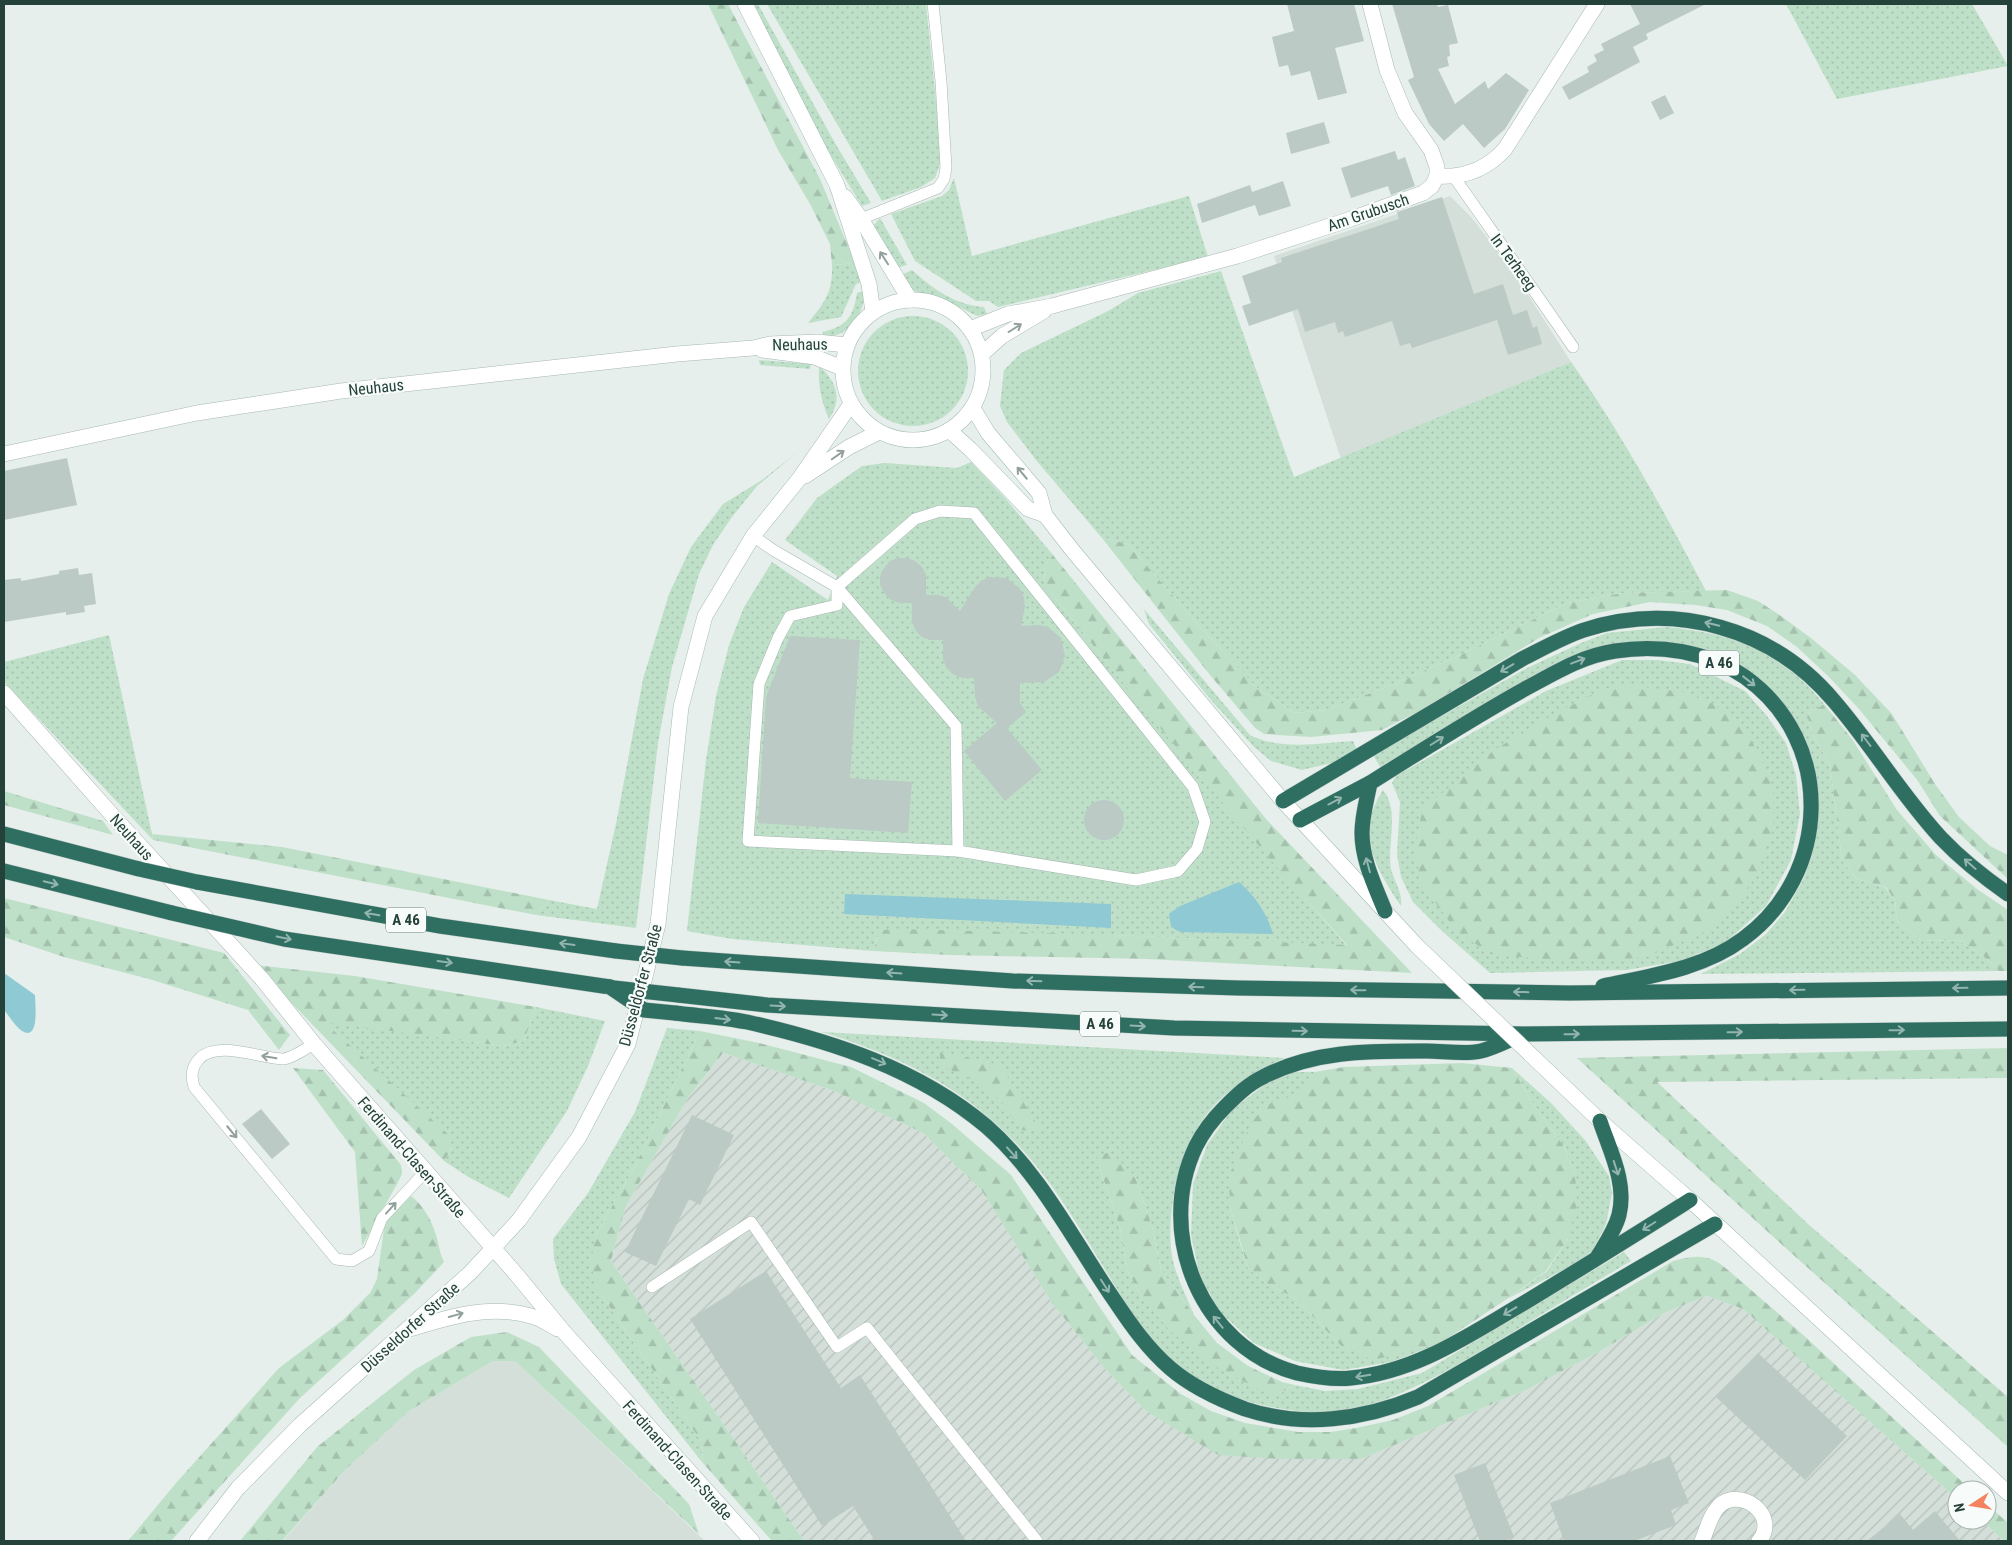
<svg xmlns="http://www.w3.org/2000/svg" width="2012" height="1545" font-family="'Roboto Condensed',sans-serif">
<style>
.built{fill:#d4dfda}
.industrial{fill:url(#industrial-furrows)}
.grass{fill:url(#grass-dots)}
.forest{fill:url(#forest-firs)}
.water{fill:#8ec9d4}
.building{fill:#bbcac4}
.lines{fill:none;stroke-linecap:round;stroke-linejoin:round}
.service-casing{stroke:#a8b8b2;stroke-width:12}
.minor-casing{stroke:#a8b8b2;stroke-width:16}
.tertiary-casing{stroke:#a8b8b2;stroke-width:16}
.secondary-casing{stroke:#a4bbb3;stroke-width:16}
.motorway-casing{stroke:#c2cac8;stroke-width:16}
.service{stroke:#fff;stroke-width:11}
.minor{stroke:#fff;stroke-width:15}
.tertiary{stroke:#fff;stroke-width:15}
.secondary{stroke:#fff;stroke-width:15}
.motorway{stroke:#2f6f62;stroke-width:15}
.secondary-bridge-casing{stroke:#a4bbb3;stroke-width:16;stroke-linecap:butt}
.motorway-bridge-casing{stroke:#c2cac8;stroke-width:16;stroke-linecap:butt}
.secondary-bridge{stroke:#fff;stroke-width:15}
.motorway-bridge{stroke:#2f6f62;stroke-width:15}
.oneway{stroke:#92a09c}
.oneway2{stroke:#93b5ae}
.labels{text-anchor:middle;stroke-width:4.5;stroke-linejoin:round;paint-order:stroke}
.shield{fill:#f7fbf9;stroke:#637a73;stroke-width:1}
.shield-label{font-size:15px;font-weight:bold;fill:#24423a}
.street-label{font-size:16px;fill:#24423a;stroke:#f7fbf9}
</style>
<defs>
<pattern id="industrial-furrows" width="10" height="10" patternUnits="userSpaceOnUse" patternTransform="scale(1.25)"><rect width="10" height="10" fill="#d4dfda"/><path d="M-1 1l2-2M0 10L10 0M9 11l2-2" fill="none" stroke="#b6c1bc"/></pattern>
<pattern id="grass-dots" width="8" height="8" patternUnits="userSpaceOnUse" patternTransform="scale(1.25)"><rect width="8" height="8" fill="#bfe0c8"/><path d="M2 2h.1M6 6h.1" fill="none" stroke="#a4c1ad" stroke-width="1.8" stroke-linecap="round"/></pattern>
<pattern id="forest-firs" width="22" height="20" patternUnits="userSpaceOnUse" patternTransform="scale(1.25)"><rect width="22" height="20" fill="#bfe0c8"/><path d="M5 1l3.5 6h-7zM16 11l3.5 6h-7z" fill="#a4c1ad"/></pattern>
</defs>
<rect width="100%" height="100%" fill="#e6efeb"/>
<g class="built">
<path d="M1450,196l22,22 27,35 28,40 44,69 -230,97 -67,-203z"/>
<path d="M493,1361h22l190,180h-422l62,-71 64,-59z"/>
</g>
<path class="industrial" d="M723,1053l111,38 89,42 59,58 70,112 53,66 41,42 215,48 165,-69 71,-37 69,-41 41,-16 36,13 214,190v21h24l23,21h-1200l-193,-280 15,-55 63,-110z"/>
<g class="grass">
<path d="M749,4h9l77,139 36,60 -9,3 -37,-60z"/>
<path d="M767,4h159l14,135v25l-5,14 -14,9 -39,14z"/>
<path d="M1786,4h186l36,62 -171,33z"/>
<path d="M954,178l18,78 217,-60 19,61 -210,50 -9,-6h-13l-61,-40 -24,-47 51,-18 7,-6z"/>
<path d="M880,218l27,47 -11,3 -23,-42z"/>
<path d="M855,263l7,19 -6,2 -15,33 -33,6c17,-21 25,-31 24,-58z"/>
<path d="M912,270c21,19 43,35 72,37l3,7 -10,2 -24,-12 -37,-12 -6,-4 -11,-12z"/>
<path d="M1221,271l73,206 277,-115c51,72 94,151 135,229l-84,2 -55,10 -105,51 -73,32 -63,24 -31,3 -38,-25 -56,-60 -73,-84 -26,-6 -66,-78 -29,-38 -7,-16 4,-36 17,-17 87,-42 30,-18z"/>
<path d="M864,291c1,24 -16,47 -41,46v-5c24,-6 30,-15 34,-39z"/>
<circle cx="913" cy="371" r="55"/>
<path d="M759,360l52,4 -1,5 -50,-4z"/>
<path d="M819,366c17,15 24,32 10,53 -8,-18 -11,-33 -10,-53z"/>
<path d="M799,451l-42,35 -25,31 -19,28 -14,29 -27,93 -14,76 -22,185 -100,-13 13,-15 48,9 20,-90 26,-140 26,-85 22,-47 32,-43 39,-24z"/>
<path d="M971,462l34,36 48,57 -8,11 -1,18c98,123 199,244 303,362l-232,-11 -238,2 -4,14 -141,-12 -45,-8 19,-171 10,-64 13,-51 15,-38 28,-45 56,38 9,-24 -52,-36 32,-42 45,-32 23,-3 72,5z"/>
<path d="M1144,609l106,126c31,16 69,8 103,6l5,11 -26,11 -30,7 -31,-9 -17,-14 -44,-48 -61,-75z"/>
<path d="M1666,627c67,6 114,24 158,77l-17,11 6,20 17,30 12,95 14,19 29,8 10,14 2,20 24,20 37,-1 25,16 16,15 -298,3 39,-20 26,-20 19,-22 18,-32 9,-24 5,-28 -1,-32 -53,-110 -101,-43 -115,28 -167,96 -7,-12 154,-87 54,-25 26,-10z"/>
<path d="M109,635l43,199 1,6 -149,-158v-20z"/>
<path d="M1622,660h35l33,4 55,27 22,25 19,27 10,32 4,39 -9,46 -25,46 -41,37 -45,18 -53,9 -137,3 -48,-42 -29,-29 -12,-25 -4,-23 3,-52 -8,-19 4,-7 150,-85z"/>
<path d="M1383,790c17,21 4,53 8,79 3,12 12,24 10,37 -26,-38 -46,-74 -18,-116z"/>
<path d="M536,1007l69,14 -17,45 -21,45 -58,87 -39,-20 -26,-17 8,-13 -120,-119v-7l170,24 22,-5z"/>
<path d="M667,1028l33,3 -66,137 -39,68 1,51 107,157 -1,18 -141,-178 -7,-25 -1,-20 35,-46 47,-81z"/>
<path d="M822,1032l463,26c-67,30 -101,68 -112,142 -3,18 -4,44 0,61 4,18 14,36 21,54l-33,-45 -9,-44 -17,-50 -36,-10 21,62 7,42 15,28 139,95 14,-8 30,6 33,-2 64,-16 202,-121 7,9c-44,26 -87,52 -130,78 -44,26 -86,52 -135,67 -31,9 -65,7 -95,1 -34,-7 -70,-21 -96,-42 -27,-23 -48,-60 -66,-89 -29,-47 -57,-97 -96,-136 -53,-55 -119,-86 -191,-108z"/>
<path d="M1512,1068l39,35 34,37 24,36 3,17 -6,31 -14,28 -27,17 -58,30 40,-28 21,-32 7,-65 -12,-29 -33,-46z"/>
<path d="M1293,1072h22l-22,25 -25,7 -38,103 10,36 8,25 20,16 28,15 46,48 97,-3 -48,18 -48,8 -48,-9 -41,-18 -34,-31 -20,-36 -9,-41 2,-51 14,-39 24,-34 33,-26z"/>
</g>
<g class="forest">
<path d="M708,4h20l92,175 35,84 -23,2 -2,-21 -20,-40 -32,-54z"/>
<path d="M1102,538l26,6 73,84 56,60 38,25 31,-3 63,-24 73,-32 105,-51 55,-10 105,-3 31,11 23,15 30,22 44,37 37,39 43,70 24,33 31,29 18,9v24l-68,-63 -22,-35 -59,-72 -30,-32 -32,-30 -30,-21 -40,-16 -32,-5 -45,-3 -57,12 -54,24 -118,72 -39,20 -71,7 -47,-3 -9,-6 -45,-53z"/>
<path d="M1053,555l213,264 146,154 -265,-14 -198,-4 -76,-4 7,-21 19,-1 216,6 232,10 -73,-81 -133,-159 -97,-121 1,-18z"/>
<path d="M1628,685l55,7 30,12 31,23 21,39 8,26v37l-18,48 -18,26 -33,29 -60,26 -81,3 -72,-7 -35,-23 -36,-50 -5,-31 7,-40 72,-60 62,-37 47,-24z"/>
<path d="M1824,704l28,35 45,71 39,45 41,34 31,21v61h-9l-16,-15 -25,-16 -37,1 -24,-20 -2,-20 -9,-14 -30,-8 -14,-19 -12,-95 -17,-30 -6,-20z"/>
<path d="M4,791l99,30 10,14 -109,-30z"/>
<path d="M152,834l130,13 267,53 -13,15 -383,-75z"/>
<path d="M4,898l220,55 66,82 -11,15 -31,-40 -99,-31 -85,-22 -60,-20z"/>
<path d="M255,965l100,11 181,31 -12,34 -22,5 -170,-23v6l117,106 3,13 -8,13z"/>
<path d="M700,1031l59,12 92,24 73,36 28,21 59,51 121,180 49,39 30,17 34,12 53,9h33l25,-4 37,-8 35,-14 245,-145c23,-6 36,-8 55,9l73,63 170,157h-14v9l-214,-190 -36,-13 -41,16 -69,41 -71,37 -165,69h-83l-60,-4 -72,-44 -41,-42 -53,-66 -70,-112 -59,-58 -89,-42 -111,-38 -34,43 -63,110 -15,55 193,280h-32l-70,-79 1,-18 -107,-157 -5,-23 4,-28 39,-68z"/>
<path d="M2008,1048v30l-351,4 151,142 200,173v50l-229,-205 -202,-184z"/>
<path d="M940,1052l60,13 40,64 -8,2 -11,-1 -20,-29 -26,-20 -35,-16z"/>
<path d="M1462,1063l50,5 18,31 33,46 12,29 2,29 -9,36 -22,32 -39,28 -68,45 -66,16 -31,-13 -46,-48 -28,-15 -20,-16 -18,-61 -1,-31 16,-40 8,-16 15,-16 25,-8 22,-24 29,-5z"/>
<path d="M293,1068l30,2 78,95 1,9 -5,10 -35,62 -7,-94z"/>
<path d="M1110,1152l25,24 17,50 9,44 33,45 23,28 31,23 34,16 13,3 -14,8 -13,1 -52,-27 -46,-36 -28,-33 -15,-28 -7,-42 -21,-62 -2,-10z"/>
<path d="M411,1196c11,8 20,23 24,36 4,11 4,20 9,30l-29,31 -116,106 -128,142h-43l48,-58 103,-115 64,-48 27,-27 7,-14 8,-57z"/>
<path d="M507,1332l32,15 150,157 10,30 -184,-173h-22l-84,50 -64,59 -63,71h-42l77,-94 97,-77 57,-33z"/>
<path d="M1987,1504l21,19v18h-4l-23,-21h6z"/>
</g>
<g class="water">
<path d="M1239,882c16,14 28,31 34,52l-93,-2 -9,-5 -2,-13 11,-8z"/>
<path d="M845,894l266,10v24l-267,-14z"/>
<path d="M4,973l31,22c0,8 5,47 -13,36 -7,-5 -13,-15 -18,-21z"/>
</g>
<g class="building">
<path d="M1287,4h67l10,37 -29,7 12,45 -29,7 -8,-29 -19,5 -3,-11 -9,2 -7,-30 22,-6z"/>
<path d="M1392,4h45l1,3 10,-2 10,38 -9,2 1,11 -3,1 2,9 -11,3 17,35 30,-23 3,8 18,-16 23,17 -24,39 -21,19 -21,-24 -19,17 -15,-17 -21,-44 6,-3z"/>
<path d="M1630,4h76l-60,30 2,5 -15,8 7,15 -71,38 -7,-13 27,-15 -2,-5 10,-6 -3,-6 10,-5 -3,-6 39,-20z"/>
<path d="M1665,95l9,18 -14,7 -9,-18z"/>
<path d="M1324,122l6,21 -39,11 -5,-21z"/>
<path d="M1395,151l3,9 7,-3 10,29 -24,9 -3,-9 -37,12 -10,-30z"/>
<path d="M1283,181l8,25 -32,10 -4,-11 -53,18 -5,-19 53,-19 2,7z"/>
<path d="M1442,197l32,97 29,-10 10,31 14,-5 6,18 4,-2 5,18 -34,11 -11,-35 -85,28 -2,-5 -10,3 -8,-25 -47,16 -2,-6 -5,2 -3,-11 -30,10 -7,-23 -49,17 -7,-20 9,-3 -9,-27 40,-14 -1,-4 118,-39 -2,-7z"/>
<path d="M67,458l10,47 -73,15v-49z"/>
<path d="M898,558h9l8,3 7,6 4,8v20h13l8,3 13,13 15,-24 6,-6 9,-4 17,1 14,12 3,8 1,9 -4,19 18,-1 9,2 13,11 4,18 -6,16 -15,10 -24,1v20l6,9 -19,16 35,42 -37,31 -41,-50 33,-28 -19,-17 -3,-9 -1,-19h-12l-9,-4 -6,-6 -4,-8v-20h-13l-8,-3 -6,-6 -4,-9v-19h-13l-8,-3 -7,-7 -4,-8v-9l4,-8 6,-7z"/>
<path d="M78,568l1,7 13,-2 4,31 -12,2 1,6 -19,3v-3l-62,10v-42l17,-2v3l38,-7v-3z"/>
<path d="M790,636l70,4 -10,138 62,4 -4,51 -150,-10 8,-126z"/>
<circle cx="1104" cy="820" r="20"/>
<path d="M261,1109l29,35 -18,15 -30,-35z"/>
<path d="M692,1115l42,20 -34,70 -11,-6 -33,67 -31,-14z"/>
<path d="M766,1271l75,117 19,-13 106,166h-91l-22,-35 -31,20 -132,-207z"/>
<path d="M1758,1353l89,83 -42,44 -89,-83z"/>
<path d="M1670,1456l19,47 -18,7 5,15 -42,16h-70l-14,-38z"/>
<path d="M1485,1463l29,74 -10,4h-24l-26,-66z"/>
<path d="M1935,1511l25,30h-93l33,-27 13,16z"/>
</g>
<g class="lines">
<defs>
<g id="service">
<path d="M1454,177c40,57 80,113 119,170"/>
<path d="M861,219l77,-31 6,-9 2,-11 -5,-87 -8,-77"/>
<path d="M940,511l34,2 219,274 12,35 -8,27 -19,22 -42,9 -178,-29 -210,-10 11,-157 19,-46 12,-22 47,-11v-18l78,-68z"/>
<path d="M753,536l20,14 64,37 119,139 2,125"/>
<path d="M314,1044c-9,5 -23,15 -32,15 -23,-1 -65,-19 -83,0 -8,9 -8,17 -5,28l142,172 16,2 17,-10 13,-33 43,-46"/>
<path d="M652,1287l99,-65 86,125 30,-19 170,213"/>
</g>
<g id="minor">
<path d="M1370,4l17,66 18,43 26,37 6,17v9"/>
<path d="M762,350l53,7 27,11"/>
<path d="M4,454l193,-41 144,-22 336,-37 76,-6 17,-4 47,-2 30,3"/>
<path d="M4,693l109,123 149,163 52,65 202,230 48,58 188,209"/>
<path d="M410,1329c39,-12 79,-25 121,-13 9,2 19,9 27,13"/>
<path d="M1702,1541c5,-11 8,-26 17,-35 21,-20 61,9 40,35"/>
</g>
<g id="tertiary">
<path d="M970,329l38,-15 44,-8 185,-50 114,-37 72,-26 9,-7 5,-10c27,2 50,-7 68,-27l92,-145"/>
<path d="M982,354l20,-18 42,-25"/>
</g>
<g id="secondary">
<path d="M745,4l92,181 32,99 4,28"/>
<path d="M845,197l16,22 49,81"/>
<circle cx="913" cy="370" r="70"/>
<path d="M973,408l15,25 51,60 6,22 28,36 210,250 134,145"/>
<path d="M950,431l20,18 58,60 17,6"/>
<path d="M805,476l44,-29 30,-15"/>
<path d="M1553,1076l47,45 90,79 318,293"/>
<path d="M197,1541l41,-53 62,-63 170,-152 49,-53 60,-83 49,-93 15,-59 15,-61 23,-217 24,-91 48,-80 46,-57 52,-75"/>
</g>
<g id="motorway">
<path d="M1283,801l239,-142c20,-10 41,-22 62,-29 91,-29 189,-2 250,71 38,44 68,95 107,137 20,21 44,40 67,56"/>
<path d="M1300,820l70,-37"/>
<path d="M4,834l135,35"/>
<path d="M4,871l168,42"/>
<path d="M197,882l243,44 176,25"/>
<path d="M1385,911c-10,-25 -23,-51 -23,-78 0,-17 5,-34 8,-50 51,-32 101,-64 153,-93 30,-16 58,-34 92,-39 44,-7 92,0 130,26 91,65 86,198 -2,262 -40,30 -93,37 -140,47"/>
<path d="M237,928l47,11 326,48"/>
<path d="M682,958l331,23 225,7 332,5 438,-5"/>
<path d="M678,995l89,10 407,23 350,6 484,-5"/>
<path d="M675,1013c23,3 48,4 72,9 85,19 171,47 239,104 55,48 88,116 129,175 16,24 33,48 55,67 22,19 48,31 75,41 57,19 118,11 173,-12l297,-173"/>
<path d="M1516,1037c-11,5 -23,11 -35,14 -15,4 -38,0 -54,0 -57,0 -113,-1 -164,26 -15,7 -27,19 -38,30 -12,12 -22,25 -29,39 -42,88 6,202 101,227 18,4 36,7 54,5 65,-6 118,-43 173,-75 56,-34 111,-68 166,-103"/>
<path d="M1598,1256c8,-13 17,-26 21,-41 8,-32 -9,-64 -19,-94"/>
</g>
</defs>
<use href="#service" class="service-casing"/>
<use href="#minor" class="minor-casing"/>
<use href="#tertiary" class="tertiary-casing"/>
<use href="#secondary" class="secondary-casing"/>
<use href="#motorway" class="motorway-casing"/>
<use href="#service" class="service"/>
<use href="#minor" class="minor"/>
<use href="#tertiary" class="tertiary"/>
<use href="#secondary" class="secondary"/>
<use href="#motorway" class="motorway"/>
<defs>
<path id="secondary-bridge" d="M1417,946l136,130"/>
<g id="motorway-bridge">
<path d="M139,869l58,13"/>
<path d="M172,913l65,15"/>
<path d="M616,951l66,7"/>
<path d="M610,987l34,23 31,3"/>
<path d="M614,988l64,7"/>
</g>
</defs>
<use href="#secondary-bridge" class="secondary-bridge-casing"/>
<use href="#motorway-bridge" class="motorway-bridge-casing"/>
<use href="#secondary-bridge" class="secondary-bridge"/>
<use href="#motorway-bridge" class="motorway-bridge"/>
</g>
<defs><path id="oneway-shaft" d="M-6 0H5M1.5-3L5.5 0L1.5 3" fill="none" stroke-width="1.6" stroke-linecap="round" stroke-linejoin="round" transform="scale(1.25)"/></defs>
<g class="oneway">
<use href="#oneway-shaft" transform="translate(884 258) rotate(-123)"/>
<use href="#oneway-shaft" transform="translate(1015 328) rotate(-32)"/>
<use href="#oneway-shaft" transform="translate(838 455) rotate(-35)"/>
<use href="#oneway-shaft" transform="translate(1022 473) rotate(-130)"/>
<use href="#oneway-shaft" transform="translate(269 1057) rotate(-171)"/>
<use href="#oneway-shaft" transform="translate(232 1132) rotate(50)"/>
<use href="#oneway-shaft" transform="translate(391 1208) rotate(-48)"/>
<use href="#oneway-shaft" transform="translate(456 1315) rotate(-15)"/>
</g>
<g class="oneway2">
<use href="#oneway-shaft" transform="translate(1712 624) rotate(-167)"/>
<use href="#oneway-shaft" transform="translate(1578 661) rotate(-21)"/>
<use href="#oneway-shaft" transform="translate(1507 668) rotate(149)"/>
<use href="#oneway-shaft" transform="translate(1749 681) rotate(38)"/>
<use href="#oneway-shaft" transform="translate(1866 740) rotate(-127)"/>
<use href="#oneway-shaft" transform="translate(1437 741) rotate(-32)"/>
<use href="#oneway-shaft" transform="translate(1335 801) rotate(-28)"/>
<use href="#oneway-shaft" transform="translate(1970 864) rotate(-139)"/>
<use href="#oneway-shaft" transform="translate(1368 865) rotate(-105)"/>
<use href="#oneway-shaft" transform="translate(51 883) rotate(14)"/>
<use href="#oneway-shaft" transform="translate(372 914) rotate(-170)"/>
<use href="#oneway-shaft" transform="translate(284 938) rotate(11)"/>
<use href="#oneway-shaft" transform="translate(567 944) rotate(-172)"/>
<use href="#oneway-shaft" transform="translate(445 962) rotate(8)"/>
<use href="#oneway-shaft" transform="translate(732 962) rotate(-176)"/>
<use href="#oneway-shaft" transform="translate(894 973) rotate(-176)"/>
<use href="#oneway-shaft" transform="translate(1034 981) rotate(-178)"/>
<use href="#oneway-shaft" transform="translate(1196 987) rotate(-178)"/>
<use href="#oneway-shaft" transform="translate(1960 988) rotate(179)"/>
<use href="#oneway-shaft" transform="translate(1358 990) rotate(-179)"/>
<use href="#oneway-shaft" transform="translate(1797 990) rotate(179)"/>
<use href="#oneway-shaft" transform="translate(1521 992) rotate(-179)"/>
<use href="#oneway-shaft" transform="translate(778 1006) rotate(3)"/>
<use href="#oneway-shaft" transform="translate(940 1015) rotate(3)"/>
<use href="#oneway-shaft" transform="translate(723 1019) rotate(7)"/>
<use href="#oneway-shaft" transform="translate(1138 1026) rotate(3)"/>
<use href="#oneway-shaft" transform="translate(1897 1030) rotate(-1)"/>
<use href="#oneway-shaft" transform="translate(1300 1031) rotate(1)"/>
<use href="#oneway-shaft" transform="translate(1735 1032) rotate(-1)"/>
<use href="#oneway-shaft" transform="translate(1572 1034) rotate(-1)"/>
<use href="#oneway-shaft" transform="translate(879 1061) rotate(23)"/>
<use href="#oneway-shaft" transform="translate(1012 1153) rotate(48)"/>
<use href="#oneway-shaft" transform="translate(1616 1168) rotate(72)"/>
<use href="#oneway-shaft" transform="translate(1649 1226) rotate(148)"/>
<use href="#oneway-shaft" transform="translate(1105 1286) rotate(57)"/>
<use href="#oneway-shaft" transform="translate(1510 1311) rotate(149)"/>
<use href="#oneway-shaft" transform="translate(1218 1322) rotate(-129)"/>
<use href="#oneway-shaft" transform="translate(1363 1376) rotate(170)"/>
</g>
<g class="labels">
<g class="shield">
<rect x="1699" y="650.5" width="40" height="25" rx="4"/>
<rect x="386" y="907.5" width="40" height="25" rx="4"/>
<rect x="1080" y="1011.5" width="40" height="25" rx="4"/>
</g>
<g class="shield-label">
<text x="1719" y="668">A 46</text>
<text x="406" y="925">A 46</text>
<text x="1100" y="1029">A 46</text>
</g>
<g class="street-label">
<text transform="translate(1368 212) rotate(-19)" y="6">Am Grubusch</text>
<text transform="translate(1514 262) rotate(54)" y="6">In Terheeg</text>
<text transform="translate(800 344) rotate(-1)" y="6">Neuhaus</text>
<text transform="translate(376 387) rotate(-6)" y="6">Neuhaus</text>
<text transform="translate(132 837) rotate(48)" y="6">Neuhaus</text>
<text transform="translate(640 985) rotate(-75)" y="6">Düsseldorfer Straße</text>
<text transform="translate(412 1157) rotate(49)" y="6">Ferdinand-Clasen-Straße</text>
<text transform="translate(410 1327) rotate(-42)" y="6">Düsseldorfer Straße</text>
<text transform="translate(678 1460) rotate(48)" y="6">Ferdinand-Clasen-Straße</text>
</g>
</g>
<rect width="2012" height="1545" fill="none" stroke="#24423a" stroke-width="10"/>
<g transform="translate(1972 1505) rotate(258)"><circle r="24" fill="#f7fbf9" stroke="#a3b1ad"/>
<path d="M0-4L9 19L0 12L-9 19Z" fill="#f4845f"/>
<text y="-8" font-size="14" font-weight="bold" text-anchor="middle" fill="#24423a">N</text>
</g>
</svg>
